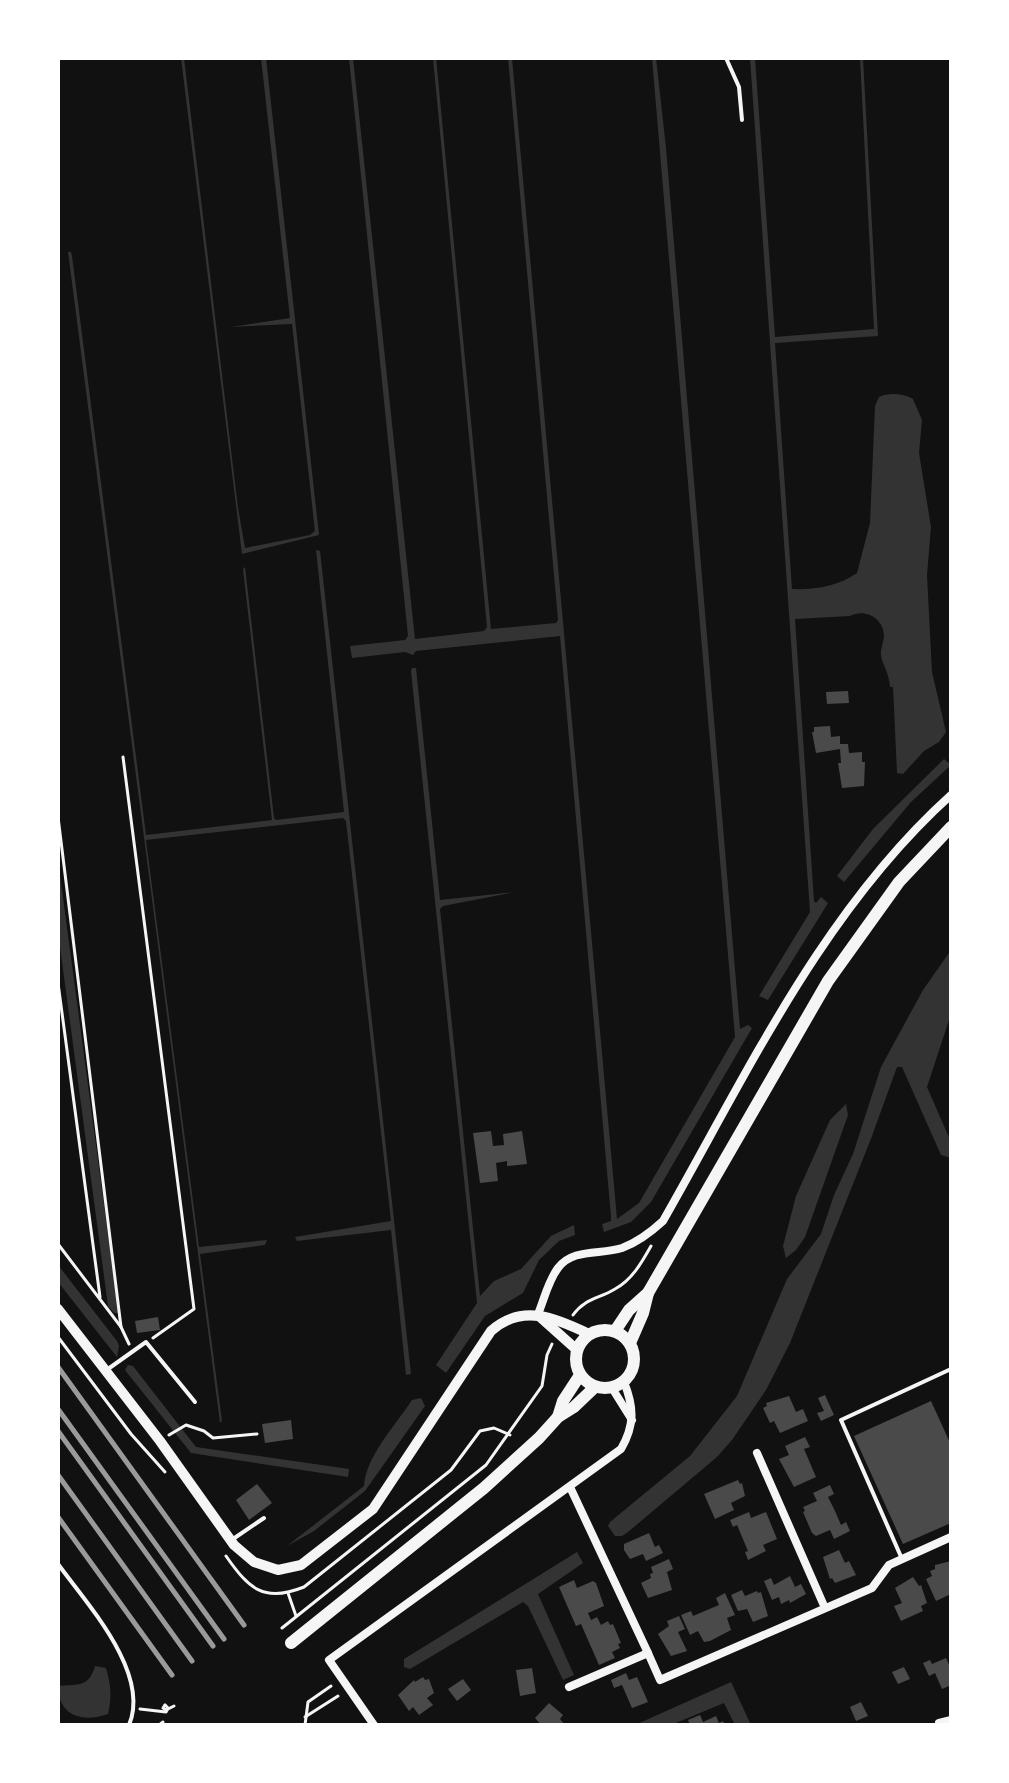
<svg xmlns="http://www.w3.org/2000/svg" width="1009" height="1783" font-family="'Noto Sans',sans-serif">
<style>
.water{fill:#333}
.building{fill:#4a4a4a}
.lines{fill:none;stroke-linecap:round;stroke-linejoin:round}
.path{stroke:#f5f5f5;stroke-width:3}
.service{stroke:#f5f5f5;stroke-width:4}
.minor{stroke:#f5f5f5;stroke-width:8}
.tertiary{stroke:#f5f5f5;stroke-width:10}
.secondary{stroke:#f5f5f5;stroke-width:12}
.rail{stroke:#9a9a9a;stroke-width:5}
</style>
<rect width="100%" height="100%" fill="#111"/>
<g class="water">
<path d="M181,58h3l54,450 7,40 65,-13 5,-4 -23,-207 -61,3 59,-9 -29,-260h5l53,477 -77,19z"/>
<path d="M349,58h4l62,581 69,-8 3,-4 -54,-569h3l55,571 65,-6 2,-3 -50,-562h4l105,1161 22,-16 96,-166 -83,-979h4l10,90 74,881 8,-4 4,3 -101,174 -20,20 -27,10 -2,-8 9,-3v-4l-51,-581 -144,15 -3,4 -8,-3 -53,6 -2,-12 55,-6 3,-4z"/>
<path d="M750,58h5l20,279 99,-8 -14,-271h3l15,278 -103,7 17,246c22,1 47,-3 65,-16l13,-50 5,-117 4,-9c10,-5 25,-3 34,2l9,21 -3,33 12,74 -4,48 5,97 14,60 -7,10 -15,9 -21,23 -6,-1 -4,-86h-3c-1,-16 -8,-22 -9,-32 -1,-6 3,-13 3,-20 -1,-17 -19,-27 -34,-19l-55,3 19,282 2,2 5,-6 7,6 -60,97 -9,-4 51,-84z"/>
<path d="M68,252h3l1,4 74,579 126,-15 -29,-251 2,-2 29,251 2,2 68,-8 -28,-262 4,1 91,823 -5,1 -15,-145 -94,11 -2,-4 96,-16 -45,-400 -3,-3 -197,22 53,407 68,-7 -2,5 -65,9 22,167 -2,2z"/>
<path d="M416,668l24,232 75,-8 -72,14 -3,3 40,387 14,-15 27,-12 30,-33 23,-11 1,10 -16,6 -20,19 -16,33 -38,23 -39,57 -10,-8 41,-62 -66,-632 1,-3z"/>
<path d="M944,759l7,6 -40,37 -67,80 -7,-6 36,-47z"/>
<path d="M58,860l60,450v3h-4l-6,-7 -50,-374z"/>
<path d="M951,950v64l-24,73 24,55v16l-10,-3 -39,-88h-5l-25,69 -82,207 -24,47 -34,50 -15,17 -89,75 -6,4h-7l-7,-10 2,-4 80,-66 47,-60 50,-117 34,-45 13,-39 19,-41 28,-87 42,-77z"/>
<path d="M846,1104l2,11 -43,122 -9,13 -10,8 -3,-12 13,-50 34,-76z"/>
<path d="M58,1265l59,76 2,5 -2,11 -59,-75z"/>
<path d="M128,1365l5,1 63,81 153,22 -1,8 -157,-24 -66,-83z"/>
<path d="M421,1398l4,8 -60,85 -51,40 -27,15 77,-60c2,-30 31,-60 48,-86z"/>
<path d="M577,1552l6,11 -45,31 36,81 -11,5 -35,-74 -5,-4 -113,67 -6,-2v-8z"/>
<path d="M95,1666l11,2c5,17 6,29 2,46 -25,9 -50,2 -50,-28 19,-2 31,2 37,-20z"/>
<path d="M731,1682l20,43h-16l-11,-22 -53,22h-36z"/>
</g>
<g class="building">
<path d="M848,691l1,12 -22,1 -1,-12z"/>
<path d="M830,726l1,11 9,-1v8h8l1,9 13,-1v10h3l-1,24 -22,2 -4,-25h3l-1,-14 -24,4 -4,-21h2v-5z"/>
<path d="M491,1131l2,15 11,-1 -1,-11 19,-3 5,33 -20,2v-5l-11,2 2,18 -18,2 -7,-50z"/>
<path d="M158,1317l2,13 -23,3 -2,-12z"/>
<path d="M825,1395l9,20 -13,6 -4,-8 7,-2 -6,-13z"/>
<path d="M789,1396l7,16 7,-3 5,12 -28,12 -6,-12 -4,2 -7,-15 4,-2 -1,-3z"/>
<path d="M931,1401l20,44v78l-48,21 -49,-108z"/>
<path d="M291,1420l2,19 -28,4 -3,-19z"/>
<path d="M805,1437l5,10 -6,2 12,28 -22,10 -15,-28 10,-4 -4,-9z"/>
<path d="M738,1480l2,4 2,-1 3,13 -14,7 3,7 -19,9 -11,-25z"/>
<path d="M257,1484l15,19 -23,17 -13,-20z"/>
<path d="M830,1485l4,9 -6,3 7,14 6,14 5,-3 4,9 -16,8 -4,-9 -14,6 -4,-3 -9,-21 2,-1 -2,-4 14,-6 -4,-8z"/>
<path d="M749,1512l2,6 15,-6 11,27 -14,6 3,6 -18,9 -3,-8 3,-1 -11,-26 -4,2 -3,-7z"/>
<path d="M649,1533l6,14 4,-2 4,8 -17,8 -3,-7 -13,5 -6,-9v-6z"/>
<path d="M839,1550l6,13 4,-2 7,14 -21,8 -3,-5 -2,1 -7,-22z"/>
<path d="M669,1559l4,10 -6,3 5,18 -24,8 -7,-15 10,-5 -1,-4 3,-1 -2,-6z"/>
<path d="M951,1561v33l-15,7 -10,-22 6,-3 -2,-5 5,-2v-4z"/>
<path d="M790,1576l5,11 6,-3 5,10 -16,9 -1,-3 -8,4 -2,-7 -7,3 -8,-19 7,-3 3,7z"/>
<path d="M913,1577l6,9 2,-1 6,18 -6,3 2,5 -22,10 -7,-15 8,-3 -7,-15z"/>
<path d="M574,1580l3,8 16,-7 3,2 8,23 -16,7 3,7 6,-3 4,8 7,-4 2,4 3,-1 8,19 -3,1 2,4 -8,4 3,6 -16,7 -18,-41 -5,2 -17,-39z"/>
<path d="M742,1590l3,6 12,-5 1,2 3,-1 7,24 -15,6 -6,-13 -9,2 -7,-16z"/>
<path d="M725,1593l10,22 -8,3 4,12 -21,11 -6,1 -6,-11 -8,4 -9,-20 10,-4 2,5 26,-11 -3,-7z"/>
<path d="M679,1616l6,13 -7,3 9,19 -16,5 -13,-22 11,-8 -2,-5z"/>
<path d="M946,1658l5,11v22l-2,-5 -7,3 -7,-16 -6,3 -6,-13 7,-3 2,4z"/>
<path d="M904,1667l6,12 -12,5 -6,-12z"/>
<path d="M532,1668l4,25 -16,3 -4,-26z"/>
<path d="M626,1673l3,7 8,-3 11,25 -16,6 -10,-23 -8,3 -3,-8z"/>
<path d="M423,1677l2,3 4,-1 5,14 -7,5 6,7 -14,10 -6,-8 -4,4 -11,-16 16,-15 1,2z"/>
<path d="M463,1679l8,11 -14,11 -9,-12z"/>
<path d="M861,1702l7,14 -12,5 -6,-14z"/>
<path d="M549,1703l14,12 -3,4 5,6h-24l-6,-7z"/>
<path d="M700,1715l3,7 13,-6 3,7 4,-2 2,4h-35l-2,-5z"/>
</g>
<g class="lines">
<g class="path">
<path d="M123,757l71,552 -41,29"/>
<path d="M58,817l63,510"/>
<path d="M58,983l42,314"/>
<path d="M58,1244l63,83 8,17"/>
<path d="M573,1315c12,-17 26,-16 42,-26 17,-9 27,-27 36,-43"/>
<path d="M58,1337l73,97 34,38"/>
<path d="M169,1435l17,-10 18,6 9,7 44,-4"/>
<path d="M226,1556c23,33 38,47 78,31l147,-117 29,-39 14,-3 16,7"/>
<path d="M288,1593l8,23"/>
<path d="M282,1628l204,-163 56,-79 5,-31 5,-11"/>
<path d="M165,1705l-2,3 3,2 8,-4"/>
<path d="M140,1709l26,3 2,-4 -3,-3"/>
<path d="M305,1717l33,-21"/>
<path d="M159,1725l4,-3"/>
<path d="M305,1725l3,-23 23,-16"/>
</g>
<g class="service">
<path d="M726,58l13,29 3,33"/>
<path d="M108,1369l38,-27 49,60"/>
<path d="M233,1539l31,-21"/>
<path d="M902,1559l-61,-139 110,-51"/>
<path d="M58,1564c29,40 93,109 71,161"/>
</g>
<g class="minor">
<path d="M538,1314c6,-14 10,-33 20,-46 15,-20 42,-13 64,-20 16,-6 28,-15 41,-27 84,-147 160,-311 288,-426"/>
<path d="M612,1388l20,32"/>
<path d="M757,1453l68,155"/>
<path d="M570,1487l78,166"/>
<path d="M569,1687l79,-34 12,27 212,-92 17,-23 62,-28"/>
<path d="M939,1723l12,-3"/>
<path d="M374,1725l-45,-65 292,-211c14,-24 13,-42 3,-67"/>
</g>
<g class="tertiary">
<path d="M58,1309l102,132 74,104 20,17 24,8 23,-5 72,-56 118,-178c31,-28 65,-13 98,3"/>
<path d="M539,1316l38,34"/>
</g>
<g class="secondary">
<circle cx="605" cy="1359" r="29"/>
<path d="M615,1331l14,-21 19,-17 180,-312 71,-99 52,-55"/>
<path d="M630,1343l13,-30 5,-20"/>
<path d="M558,1417l5,-16 17,-26"/>
<path d="M291,1643l193,-155 55,-50 19,-21 16,-10 21,-20"/>
</g>
<g class="rail">
<path d="M58,1367l186,258"/>
<path d="M58,1409l166,230"/>
<path d="M58,1431l155,215"/>
<path d="M58,1475l134,186"/>
<path d="M58,1517l114,158"/>
</g>
</g>
<rect width="1009" height="1783" fill="none" stroke="#ffffff" stroke-width="120"/>
</svg>
